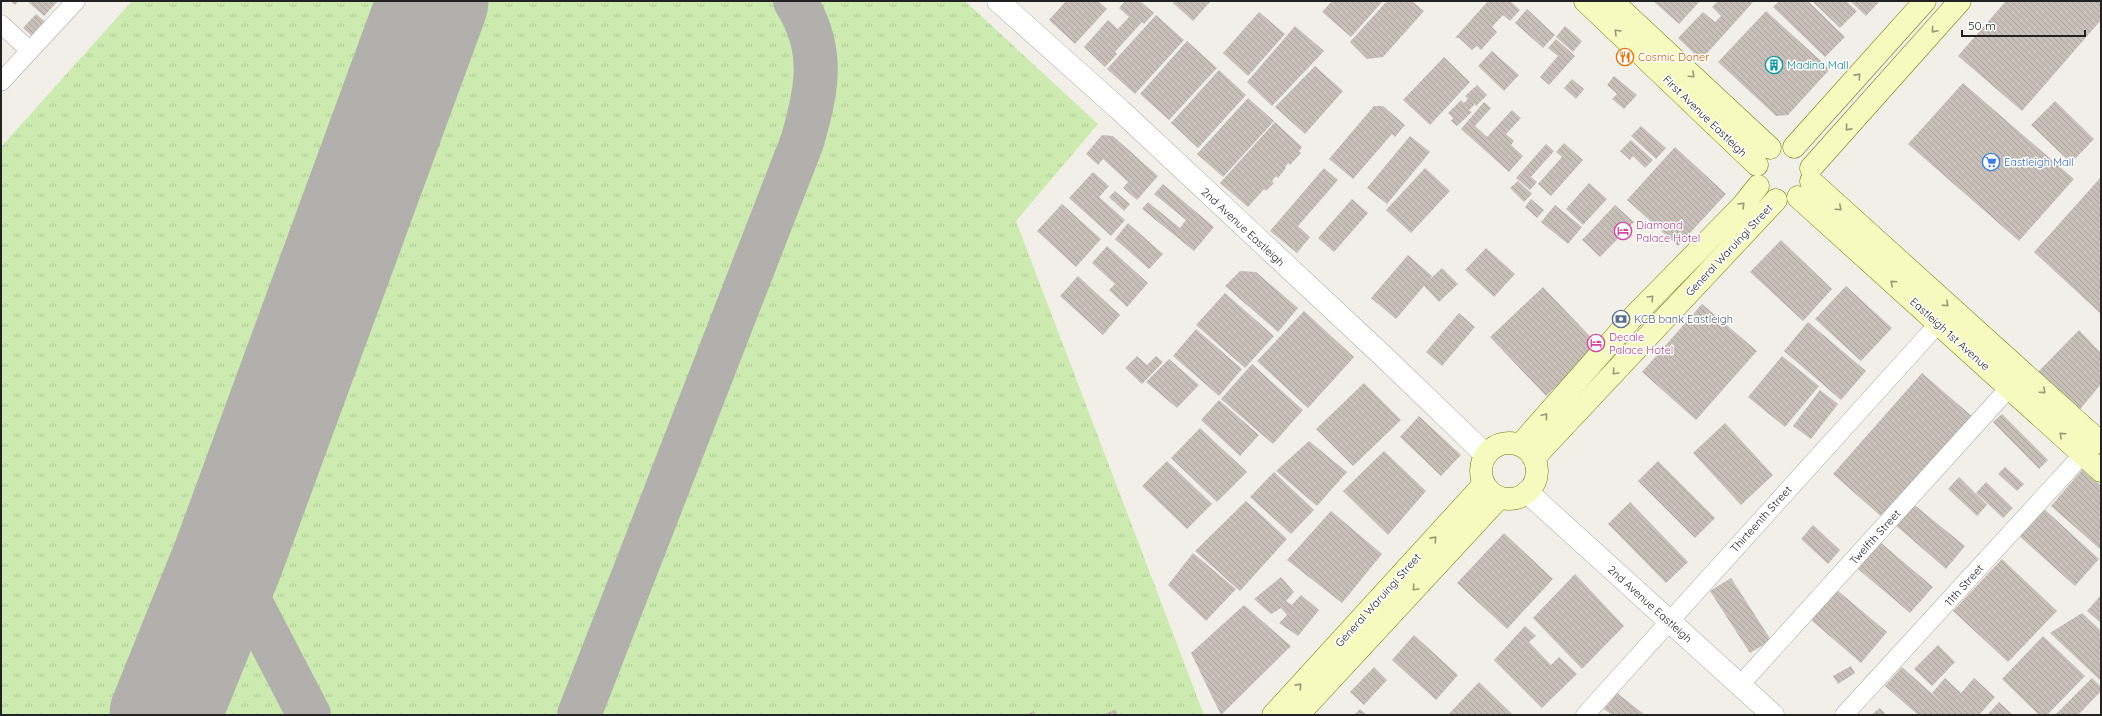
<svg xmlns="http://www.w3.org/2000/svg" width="2102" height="716" font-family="Quicksand,sans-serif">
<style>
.grass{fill:url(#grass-tufts)}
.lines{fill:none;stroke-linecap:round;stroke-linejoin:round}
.taxiway{stroke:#b1b0ac;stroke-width:44}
.runway{stroke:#b1b0ac;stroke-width:111}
.building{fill:url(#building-back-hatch)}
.minor-casing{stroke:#a9a9a9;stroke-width:19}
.tertiary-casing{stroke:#a9a9a9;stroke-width:23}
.secondary-casing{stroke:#707d05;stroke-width:23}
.minor{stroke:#fff;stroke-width:18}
.tertiary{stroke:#fff;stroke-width:22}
.secondary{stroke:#f7fabf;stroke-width:22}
.oneway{stroke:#979978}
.labels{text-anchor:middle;stroke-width:3;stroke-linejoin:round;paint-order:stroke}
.food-label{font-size:11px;fill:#c56008;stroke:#fff;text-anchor:start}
.culture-label{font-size:11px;fill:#0d838f;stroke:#fff;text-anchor:start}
.street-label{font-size:11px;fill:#222;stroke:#fff}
.shop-label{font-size:11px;fill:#366cbe;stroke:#fff;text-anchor:start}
.hotel-label{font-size:11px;fill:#b23c85;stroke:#fff;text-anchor:start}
.service-label{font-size:11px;fill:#4e5e75;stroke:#fff;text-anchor:start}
</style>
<defs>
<pattern id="grass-tufts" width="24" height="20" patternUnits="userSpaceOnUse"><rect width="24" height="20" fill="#cdebb0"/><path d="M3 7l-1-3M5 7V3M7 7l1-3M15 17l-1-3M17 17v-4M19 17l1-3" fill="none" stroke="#b0c997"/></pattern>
<pattern id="building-back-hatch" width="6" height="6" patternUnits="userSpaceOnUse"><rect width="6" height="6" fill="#c7bfb8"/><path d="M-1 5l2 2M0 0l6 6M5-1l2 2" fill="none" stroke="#aba49e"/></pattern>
</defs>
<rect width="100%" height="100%" fill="#f2efe9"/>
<path class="grass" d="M132,1h833l133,123 -82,97 188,494h-1203v-568z"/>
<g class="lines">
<g class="taxiway">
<path d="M228,559l81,156"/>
<path d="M579,715l223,-573c15,-52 24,-92 -7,-141"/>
</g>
<path class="runway" d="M165,715l63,-156 205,-558"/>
</g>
<g class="building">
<path d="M10,1h9l-4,4z"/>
<path d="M27,1h28l2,1 -13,14z"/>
<path d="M1066,1h32l9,8 -32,35 -26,-24z"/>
<path d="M1125,1h15l14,12 -10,11 -2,-2 -27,30 2,2 -12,13 -21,-20 24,-27 10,9 11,-12 -10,-9z"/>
<path d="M1175,1h36l-18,20 -20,-18z"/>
<path d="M1332,1h51l-32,36 -29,-25z"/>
<path d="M1387,1h25l12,10 -41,46 -16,2 -17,-17z"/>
<path d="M1488,1h22l10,9 -10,11 -7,-6 -11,12 5,5 -16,18 -4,-4 -5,4 -13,-12h-4z"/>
<path d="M1653,1h47l-21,23z"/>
<path d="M1718,1h36l-53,59 -23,-22 25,-26 12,10 6,-6 -9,-9z"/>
<path d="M1779,1h29l37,36 -20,20 -52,-50z"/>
<path d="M1812,1h34l11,10 -17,17z"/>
<path d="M1850,1h30l-14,15z"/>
<path d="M2006,1h95v19l-79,91 -64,-55z"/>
<path d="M1527,9l28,26 -12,13 -28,-25z"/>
<path d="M1766,11l64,58 -42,46 -12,1 -58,-54z"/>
<path d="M1259,12l26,22 -37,42 -25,-23z"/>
<path d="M36,14l12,10 -13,15 -12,-11z"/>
<path d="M1156,15l28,25 -49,54 -28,-25z"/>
<path d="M1295,26l29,25 -52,55 -25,-24z"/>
<path d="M1565,26l17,15 -9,11 -17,-15z"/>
<path d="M1556,39l19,17 -26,29 -9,-8 18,-21 -10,-8z"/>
<path d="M1187,41l30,27 -48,52 -29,-26z"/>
<path d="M1492,51l27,24 -15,16 -26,-25z"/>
<path d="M1444,57l26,25 -40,43 -27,-25z"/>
<path d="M1315,66l28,25 -38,43 -30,-27z"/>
<path d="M1219,70l27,25 -48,53 -27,-25z"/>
<path d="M1614,76l23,19 -13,14 -12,-10 5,-5 -10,-9z"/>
<path d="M1572,79l12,10 -8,10 -12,-11z"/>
<path d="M1963,83l111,96 -55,62 -111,-97z"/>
<path d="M1477,85l10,10 -11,11 -1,-2 -6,6 3,2 -15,14 -6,-5 2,-3 -5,-5 13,-13 3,3 4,-4 -3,-3z"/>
<path d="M1248,98l26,23 -51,56 -26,-23z"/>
<path d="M2055,101l39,38 -23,24 -40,-38z"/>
<path d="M1484,102l7,6 -16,18 12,11 25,-27 9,8 -15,16 8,7 -3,4 12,11 -14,16 -48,-43z"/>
<path d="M1374,106h9l22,19 -10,12 -3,-3 -39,45 -24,-20z"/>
<path d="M1275,122l27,25 -3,4 2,2 -11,12 -2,-2 -3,4 1,1 -8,10 -2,-2 -4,5 2,2 -8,8 -2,-2 -16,18 -28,-24z"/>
<path d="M1641,126l25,22 -10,11 -25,-23z"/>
<path d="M1102,135l11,1 45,40 -21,24 -14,-12 5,-6 -25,-23 -5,6 -12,-11z"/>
<path d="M1410,136l20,16 -43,52 -20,-16z"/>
<path d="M1631,140l22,20 -8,8 -12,-12 -3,4 -10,-9z"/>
<path d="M1564,143l19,17 -32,36 -13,-12 24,-27 -6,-5z"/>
<path d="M1546,144l8,7 -23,26 6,5 -7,8 -14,-12z"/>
<path d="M1675,147l51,47 -48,52 -51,-46z"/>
<path d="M1324,168l14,12 -40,46 12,11 -13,16 -27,-22z"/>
<path d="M1425,168l25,23 -39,42 -25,-23z"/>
<path d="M1093,172l16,14 -10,11 26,23 -14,16 -42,-38z"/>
<path d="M2101,177v137l-67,-62z"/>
<path d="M1518,181l14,13 -8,8 -14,-14z"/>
<path d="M1589,183l18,16 -24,26 -17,-16z"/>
<path d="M1163,184l51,43 -20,24 -52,-42 6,-7 32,26 6,-8 -32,-26z"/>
<path d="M1115,191l15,13 -6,7 -15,-14z"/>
<path d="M1352,199l16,14 -34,39 -16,-14z"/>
<path d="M1531,199l13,11 -7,8 -12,-11z"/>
<path d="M1062,204l39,35 -25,28 -39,-36z"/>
<path d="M1555,205l27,22 -14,17 -27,-22z"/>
<path d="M1615,205l19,17 -34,35 -18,-17z"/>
<path d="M1128,223l35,31 -14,15 -34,-30z"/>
<path d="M1781,240l51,49 -29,32 -53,-49z"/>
<path d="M1107,246l41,37 -21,24 -18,-17 6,-6 -23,-21z"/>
<path d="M1486,248l29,26 -21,23 -29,-27z"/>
<path d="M1408,255l24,21 -4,5 14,-13 16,16 -19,18 -15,-16 -28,33 -25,-21z"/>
<path d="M1240,271l16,1 42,36 -20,24 -53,-46z"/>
<path d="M1078,276l42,39 -17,20 -43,-39z"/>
<path d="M1846,286l46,42 -31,33 -46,-42z"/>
<path d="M1543,287l56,59 -53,50 -56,-59z"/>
<path d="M1225,293l49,43 -29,32 -49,-43z"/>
<path d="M1702,304l55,47 -61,69 -54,-48z"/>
<path d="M1304,311l50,46 -46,51 -51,-47z"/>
<path d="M1459,313l16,14 -33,39 -16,-14z"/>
<path d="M1808,322l58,49 -25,29 -57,-49z"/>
<path d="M1196,329l46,40 -23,27 -46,-40z"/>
<path d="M2079,330l22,23v31l-24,29 -41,-39z"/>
<path d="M1137,356l10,9 9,-9 7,6 -21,22 -17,-16z"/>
<path d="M1782,356l37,30 -34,41 -37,-30z"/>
<path d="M1169,359l30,26 -22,23 -31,-26z"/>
<path d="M1252,364l51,46 -30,34 -52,-45z"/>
<path d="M1922,373l52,45 -90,101 -51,-45z"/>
<path d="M1364,383l37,37 -48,46 -37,-37z"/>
<path d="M1820,390l18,14 -27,35 -18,-13z"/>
<path d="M1219,400l40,35 -19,21 -39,-36z"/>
<path d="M2002,414l46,46 -9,9 -46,-47z"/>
<path d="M1419,416l42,39 -20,21 -41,-39z"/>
<path d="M1725,423l48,52 -32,30 -48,-52z"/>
<path d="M1200,428l47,44 -30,30 -46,-44z"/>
<path d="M1309,441l38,31 -30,34 -41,-35z"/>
<path d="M1384,451l42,40 -38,44 -45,-44z"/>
<path d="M1167,461l45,43 -25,25 -45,-43z"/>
<path d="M1658,461l57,57 -20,20 -57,-57z"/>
<path d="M2005,467l19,17 -7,7 -19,-17z"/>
<path d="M2082,470l19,16v64l-50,-44z"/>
<path d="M1274,472l40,38 -23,24 -41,-37z"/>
<path d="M1959,477l28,28 -10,11 -29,-27z"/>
<path d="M1986,482l27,26 -10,10 -27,-25z"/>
<path d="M1246,501l41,38 -47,52 -45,-40z"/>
<path d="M1630,502l58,60 -22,21 -58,-59z"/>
<path d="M1912,503l53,43 -19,23 -52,-45z"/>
<path d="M2042,507l57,52 -24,27 -57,-51z"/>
<path d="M1331,511l51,43 -40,49 -55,-43z"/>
<path d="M1813,525l27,25 -12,14 -27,-25z"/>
<path d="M1504,533l49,46 -46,50 -50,-46z"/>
<path d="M1880,542l53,45 -23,26 -52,-44z"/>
<path d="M1193,553l43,36 -30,32 -38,-36z"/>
<path d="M2002,559l55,52 -49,51 -55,-51z"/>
<path d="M1575,574l49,52 -42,43 -49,-51z"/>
<path d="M1281,577l13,15 -8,9 6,4 9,-10 18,15 -21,26 -19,-13 8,-8 -6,-7 -10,6 -17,-15z"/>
<path d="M1731,578l40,62 -21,13 -40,-62z"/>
<path d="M1837,590l50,42 -26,31 -50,-43z"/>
<path d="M2101,595v28l-14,-12z"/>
<path d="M1244,605l47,41 -70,69 -30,-62z"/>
<path d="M2082,613l19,18v50l-51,-48z"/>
<path d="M1525,626l11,10 -7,6 22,23 8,-8 18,17 -35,34 -48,-48z"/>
<path d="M1414,635l44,40 -22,25 -44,-40z"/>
<path d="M2043,636l42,40 -38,39h-8l-37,-36z"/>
<path d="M1938,645l17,17 -23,24 -18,-17z"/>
<path d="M1851,666l4,7 -17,11 -5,-8z"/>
<path d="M1374,667l13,13 -23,25 -14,-13z"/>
<path d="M1902,667l45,40 -15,-14 13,-15 16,15 13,-15 21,19 -16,18h-61l-33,-29z"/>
<path d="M2092,678l9,9v4l-23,24h-23z"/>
<path d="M1479,682l34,33h-65z"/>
<path d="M1617,693l28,22h-33l-8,-6z"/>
<path d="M1999,702l14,13h-26z"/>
<path d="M1880,708l6,7h-15z"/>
<path d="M1116,709l1,6h-14z"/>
<path d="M1360,709l7,6h-13z"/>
<path d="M1034,711l2,4h-10z"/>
</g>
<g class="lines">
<defs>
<g id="minor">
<path d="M1,24l28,26"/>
<path d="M1,82l75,-81"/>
<path d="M1740,685l269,-297"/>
<path d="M1585,715l353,-391"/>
<path d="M1844,715l239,-261"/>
</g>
<g id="tertiary">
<path d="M998,1l122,109 262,245 104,100"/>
<path d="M1527,492l246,223"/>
</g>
<g id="secondary">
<path d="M1585,1l172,164"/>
<path d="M1612,1l158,147"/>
<path d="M1794,147l131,-146"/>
<path d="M1811,168l149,-167"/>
<path d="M1811,181l290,262"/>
<path d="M1798,197l303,274"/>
<circle cx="1509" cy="471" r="28"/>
<path d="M1520,445l113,-128 110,-112 15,-19"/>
<path d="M1534,458l242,-258"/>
<path d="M1273,715l211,-231"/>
<path d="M1298,715l201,-217"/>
</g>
</defs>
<use href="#minor" class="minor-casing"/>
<use href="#tertiary" class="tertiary-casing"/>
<use href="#secondary" class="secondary-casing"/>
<use href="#minor" class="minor"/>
<use href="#tertiary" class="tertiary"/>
<use href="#secondary" class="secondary"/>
</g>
<defs><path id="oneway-chevron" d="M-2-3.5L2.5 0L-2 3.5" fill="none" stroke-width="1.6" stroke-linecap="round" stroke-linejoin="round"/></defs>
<g class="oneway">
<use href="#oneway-chevron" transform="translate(1934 30) rotate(131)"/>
<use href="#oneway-chevron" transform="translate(1617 32) rotate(-136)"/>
<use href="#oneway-chevron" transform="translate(1692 75) rotate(43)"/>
<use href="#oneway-chevron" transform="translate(1858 76) rotate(-48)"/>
<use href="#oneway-chevron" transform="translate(1848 128) rotate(132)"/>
<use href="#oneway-chevron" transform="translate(1742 205) rotate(-47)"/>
<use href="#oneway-chevron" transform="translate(1839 208) rotate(42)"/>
<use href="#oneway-chevron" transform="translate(1893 283) rotate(-138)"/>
<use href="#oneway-chevron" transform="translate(1651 298) rotate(-46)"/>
<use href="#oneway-chevron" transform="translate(1946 304) rotate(42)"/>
<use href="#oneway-chevron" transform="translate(1615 372) rotate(133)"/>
<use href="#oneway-chevron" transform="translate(2043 391) rotate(42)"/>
<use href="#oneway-chevron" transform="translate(1545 416) rotate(-49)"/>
<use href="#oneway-chevron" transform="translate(2062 435) rotate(-138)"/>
<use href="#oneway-chevron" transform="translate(1434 539) rotate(-48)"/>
<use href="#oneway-chevron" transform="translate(1415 588) rotate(133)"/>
<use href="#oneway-chevron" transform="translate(1299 686) rotate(-48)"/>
</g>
<defs>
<symbol id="restaurant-ring" viewBox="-11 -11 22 22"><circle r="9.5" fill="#fff" stroke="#e8710a" stroke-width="1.5"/><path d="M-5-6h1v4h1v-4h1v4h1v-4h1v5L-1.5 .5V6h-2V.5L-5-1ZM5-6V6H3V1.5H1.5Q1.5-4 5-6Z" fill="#e8710a"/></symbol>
<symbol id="building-ring" viewBox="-11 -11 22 22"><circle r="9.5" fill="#fff" stroke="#0f9aa8" stroke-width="1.5"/><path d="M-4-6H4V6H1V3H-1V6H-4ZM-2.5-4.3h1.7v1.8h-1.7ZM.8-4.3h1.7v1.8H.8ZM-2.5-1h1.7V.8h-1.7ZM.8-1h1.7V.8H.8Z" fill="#0f9aa8"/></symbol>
<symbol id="supermarket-ring" viewBox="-11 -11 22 22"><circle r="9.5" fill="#fff" stroke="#3f7fe0" stroke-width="1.5"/><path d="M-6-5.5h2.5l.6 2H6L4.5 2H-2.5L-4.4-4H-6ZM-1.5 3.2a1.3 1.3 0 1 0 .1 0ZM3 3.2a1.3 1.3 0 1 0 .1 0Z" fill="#3f7fe0"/></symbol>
<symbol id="hotel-ring" viewBox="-11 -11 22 22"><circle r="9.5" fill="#fff" stroke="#d1479c" stroke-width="1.5"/><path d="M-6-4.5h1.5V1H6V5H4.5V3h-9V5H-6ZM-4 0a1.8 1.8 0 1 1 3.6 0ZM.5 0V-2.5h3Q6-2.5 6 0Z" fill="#d1479c"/></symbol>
<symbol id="bank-ring" viewBox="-11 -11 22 22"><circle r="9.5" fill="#fff" stroke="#5c6f8a" stroke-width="1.5"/><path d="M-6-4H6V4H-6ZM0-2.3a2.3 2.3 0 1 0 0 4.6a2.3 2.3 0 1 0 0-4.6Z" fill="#5c6f8a"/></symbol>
</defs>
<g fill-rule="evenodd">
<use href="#restaurant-ring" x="1615" y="47" width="20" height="20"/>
<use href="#building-ring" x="1764" y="55" width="20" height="20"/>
<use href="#supermarket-ring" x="1981" y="152" width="20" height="20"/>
<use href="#hotel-ring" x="1613" y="221" width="20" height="20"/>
<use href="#bank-ring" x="1611" y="309" width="20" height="20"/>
<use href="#hotel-ring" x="1586" y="333" width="20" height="20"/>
</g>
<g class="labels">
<g class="food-label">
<text x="1638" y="61">Cosmic Doner</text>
</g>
<g class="culture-label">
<text x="1787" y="69">Madina Mall</text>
</g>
<g class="street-label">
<text transform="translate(1705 116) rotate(44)" y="4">First Avenue Eastleigh</text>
<text transform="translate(1243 227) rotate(43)" y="4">2nd Avenue Eastleigh</text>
<text transform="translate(1729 250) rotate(-47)" y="4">General Waruingi Street</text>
<text transform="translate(1950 334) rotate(42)" y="4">Eastleigh 1st Avenue</text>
<text transform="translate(1761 519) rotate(-48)" y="4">Thirteenth Street</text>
<text transform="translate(1875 537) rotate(-48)" y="4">Twelfth Street</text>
<text transform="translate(1964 585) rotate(-48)" y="4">11th Street</text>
<text transform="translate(1378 600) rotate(-48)" y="4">General Waruingi Street</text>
<text transform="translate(1650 604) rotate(42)" y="4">2nd Avenue Eastleigh</text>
</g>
<g class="shop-label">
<text x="2004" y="166">Eastleigh Mall</text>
</g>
<g class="hotel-label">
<text x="1636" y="229">Diamond<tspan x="1636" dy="13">Palace Hotel</tspan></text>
<text x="1609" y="341">Decale<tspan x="1609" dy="13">Palace Hotel</tspan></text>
</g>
<g class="service-label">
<text x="1634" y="323">KCB bank Eastleigh</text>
</g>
</g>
<rect width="2102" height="716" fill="none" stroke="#222222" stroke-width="4"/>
<path d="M1962 30v6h123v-6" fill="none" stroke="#222222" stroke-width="2"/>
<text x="1968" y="30" font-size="12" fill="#222222" stroke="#ffffff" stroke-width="3" paint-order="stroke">50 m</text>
</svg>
